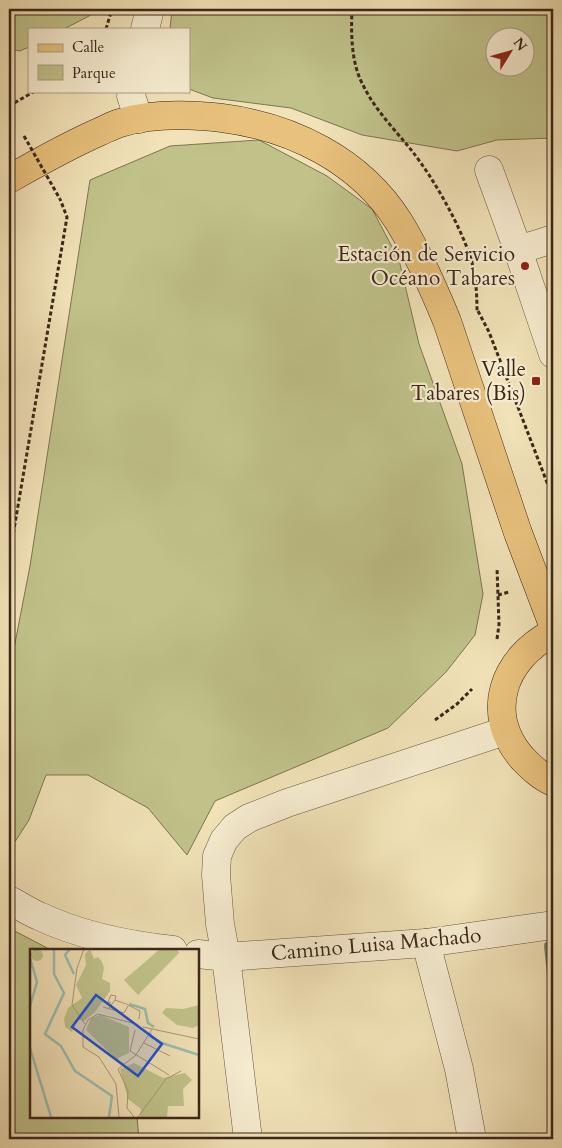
<svg xmlns="http://www.w3.org/2000/svg" width="562" height="1148" font-family="Cardo,serif">
<style>
.green{fill:#c0c28a;stroke:#7e7452;fill-rule:evenodd}
.lines{fill:none;stroke-linecap:round;stroke-linejoin:round}
.stream{stroke:#758174;stroke-width:10}
.minor-casing{stroke:#695541;stroke-width:29}
.major-casing{stroke:#3c261a;stroke-width:29}
.path{stroke:#3c261a;stroke-width:3;stroke-dasharray:4 2.5;stroke-linecap:butt}
.minor{stroke:#f6ecd0;stroke-width:28}
.major{stroke:#e8c17c;stroke-width:28}
.path-bridge{stroke:#3c261a;stroke-width:3;stroke-dasharray:4 2.5;stroke-linecap:butt}
.poi-dot{fill:#8f2418;stroke:#f6ecd0;stroke-width:2}
.labels{text-anchor:middle;stroke-width:4.5;stroke-linejoin:round;paint-order:stroke}
.poi-label{font-size:21px;fill:#3c261a;stroke:#f6ecd0;text-anchor:end}
.street-label{font-size:21px;fill:#3c261a;stroke:#f6ecd0}
.inset-river{fill:none;stroke:#9bbdb0;stroke-width:2.5}
.inset-road{fill:none;stroke:#a99778;stroke-width:1}
.view{fill:#1d4ed8;fill-opacity:0.15;stroke:#1d4ed8;stroke-width:2.5}
.inset-edge{fill:none;stroke:#3c261a;stroke-width:2.5}
</style>
<rect width="100%" height="100%" fill="#f1e2b7"/>
<filter id="stains"><feTurbulence type="fractalNoise" baseFrequency=".004" numOctaves="4"/><feColorMatrix values="0 0 0 0 .2 0 0 0 0 .09 0 0 0 0 .02 0 0 0 .5 -.17"/></filter>
<radialGradient id="worn" r=".72"><stop offset=".6" stop-color="#630" stop-opacity="0"/><stop offset="1" stop-color="#630" stop-opacity=".3"/></radialGradient>
<g class="green">
<path d="M9,9h89l-9,7 -25,13h-35v18l-9,4 -11,-2z"/>
<path d="M172,9h381v129l-56,2 -40,11 -95,-16 -71,-27 -78,-10 -24,-9v-60h-19zM494,38h30v30h-30z"/>
<path d="M259,140l68,36 45,33 27,51 20,84 43,120 21,130 -8,41 -29,37 -58,56 -173,73 -28,54 -39,-47 -60,-33h-42l-17,45 -20,31v-177l21,-108 60,-386 80,-34z"/>
<path d="M9,928l42,22h-20v167h106l2,22h-130z"/>
</g>
<g class="lines">
<path class="stream" d="M553,945l-4,1 4,37"/>
<defs>
<g id="minor">
<path d="M145,29l5,-20"/>
<path d="M132,91l-1,5 8,23"/>
<path d="M489,170l29,80 35,104"/>
<path d="M518,250l35,-11"/>
<path d="M9,900c10,5 20,12 30,16 42,20 88,29 134,34"/>
<path d="M426,943l33,126 13,70"/>
<path d="M198,954l28,3 200,-14 127,-18"/>
<path d="M248,1139l-22,-182 -6,-33 -4,-49 1,-19 7,-16 11,-13 14,-9 38,-15 218,-72"/>
</g>
<g id="major">
<path d="M9,179c30,-17 58,-33 90,-47 7,-3 14,-7 21,-9 33,-10 68,-9 102,-5 70,9 138,42 177,104 19,31 34,65 48,99l71,212 35,92"/>
<path d="M553,633c-50,25 -70,81 -30,126 9,9 18,18 30,23"/>
</g>
</defs>
<use href="#minor" class="minor-casing"/>
<use href="#major" class="major-casing"/>
<g class="path">
<path d="M352,9c-1,26 -1,55 12,78 12,24 32,44 48,64 22,28 48,74 59,108 5,17 6,35 6,53"/>
<path d="M106,29l6,-20"/>
<path d="M9,106l26,-15"/>
<path d="M9,113l5,8"/>
<path d="M478,311l11,21 64,166"/>
<path d="M9,559l58,-342 -7,-18"/>
<path d="M498,595l11,-3"/>
<path d="M497,639l2,-14 -2,-57"/>
<path d="M435,720l22,-16 15,-15"/>
</g>
<use href="#minor" class="minor"/>
<use href="#major" class="major"/>
<path class="path-bridge" d="M24,136l36,63"/>
</g>
<g class="poi-dot">
<circle cx="525" cy="266" r="5"/>
<rect x="531" y="376" width="10" height="10" rx="2.5"/>
</g>
<g class="labels">
<g class="poi-label">
<text x="515" y="261">Estación de Servicio<tspan x="515" dy="24">Océano Tabares</tspan></text>
<text x="526" y="376">Valle<tspan x="526" dy="24">Tabares (Bis)</tspan></text>
</g>
<g class="street-label">
<text transform="translate(376 944) rotate(-5)" y="7">Camino Luisa Machado</text>
</g>
</g>
<g transform="translate(30 949)">
<rect width="169" height="169" fill="#f1e2b7"/>
<path d="M1 6a6 6 0 1 1 12 0a6 6 0 1 1-12 0ZM60,0l4,10 4,-2 4,5 2,6 -2,11 8,4v8l-15,21 -11,9 -7,-2 -5,13 -7,-5 -1,-8 4,-11 14,-10 -6,-13 10,-20 -1,-11zM130,0h17l2,4 -41,42 -14,-15zM169,56v20l-6,3 -16,-3 -15,-12 4,-5 17,1zM70,66l29,12v26l-11,5 3,6 -35,-34 5,-12zM104,114l29,15 22,-5 7,7 -9,9 1,17h-16l-1,11h-27l1,-8 -13,-10 -8,-30z" fill="#c0c28a"/>
<path class="inset-river" d="M24,0v25l10,19 -19,41 16,12 14,25 37,25 -3,21M40,0l-5,6 9,19M0,9l7,24 -7,24M99,55l16,5 3,14 6,4M121,84l-1,3 12,7 37,12M0,99l21,69"/>
<path class="inset-road" d="M54,0l-7,19 -5,37 13,19M81,54l-3,-1 3,-7 5,1 -1,4M73,58l21,6 4,-7M79,59l6,-8 11,4 14,7 -1,8M113,78l56,12M105,81l-5,21 39,24M114,94l26,13M89,168l-3,-33 -17,-27 -16,-10v-17l5,-10 10,-6 34,9M104,168l-7,-9 1,-17 -10,-22 18,-14 16,-26M108,168l28,-38 15,-8"/>
<path class="view" d="M66,46l66,49 -24,32 -66,-49z"/>
<rect width="169" height="169" class="inset-edge"/>
</g>
<rect width="562" height="1148" fill="none" stroke="#f1e2b7" stroke-width="30"/>
<rect x="10" y="10" width="542" height="1128" fill="none" stroke="#3c261a" stroke-width="2.5"/>
<rect x="15" y="15" width="532" height="1118" fill="none" stroke="#3c261a"/>
<rect x="28" y="28" width="162" height="65" fill="#f6ecd0" stroke="#ac9d87"/>
<rect x="38" y="44" width="25" height="8" fill="#e8c17c" stroke="#ac9d87"/>
<text x="72" y="52" font-size="15" fill="#3c261a">Calle</text>
<rect x="38" y="65" width="25" height="15" fill="#c0c28a" stroke="#ac9d87"/>
<text x="72" y="78" font-size="15" fill="#3c261a">Parque</text>
<g transform="translate(510 52) rotate(53)"><circle r="24" fill="#f6ecd0" stroke="#ac9d87"/>
<path d="M0-4L9 19L0 12L-9 19Z" fill="#8f2418"/>
<text y="-8" font-size="14" font-weight="bold" text-anchor="middle" fill="#3c261a">N</text>
</g>
<rect width="100%" height="100%" filter="url(#stains)"/>
<rect width="100%" height="100%" fill="url(#worn)"/>
</svg>
